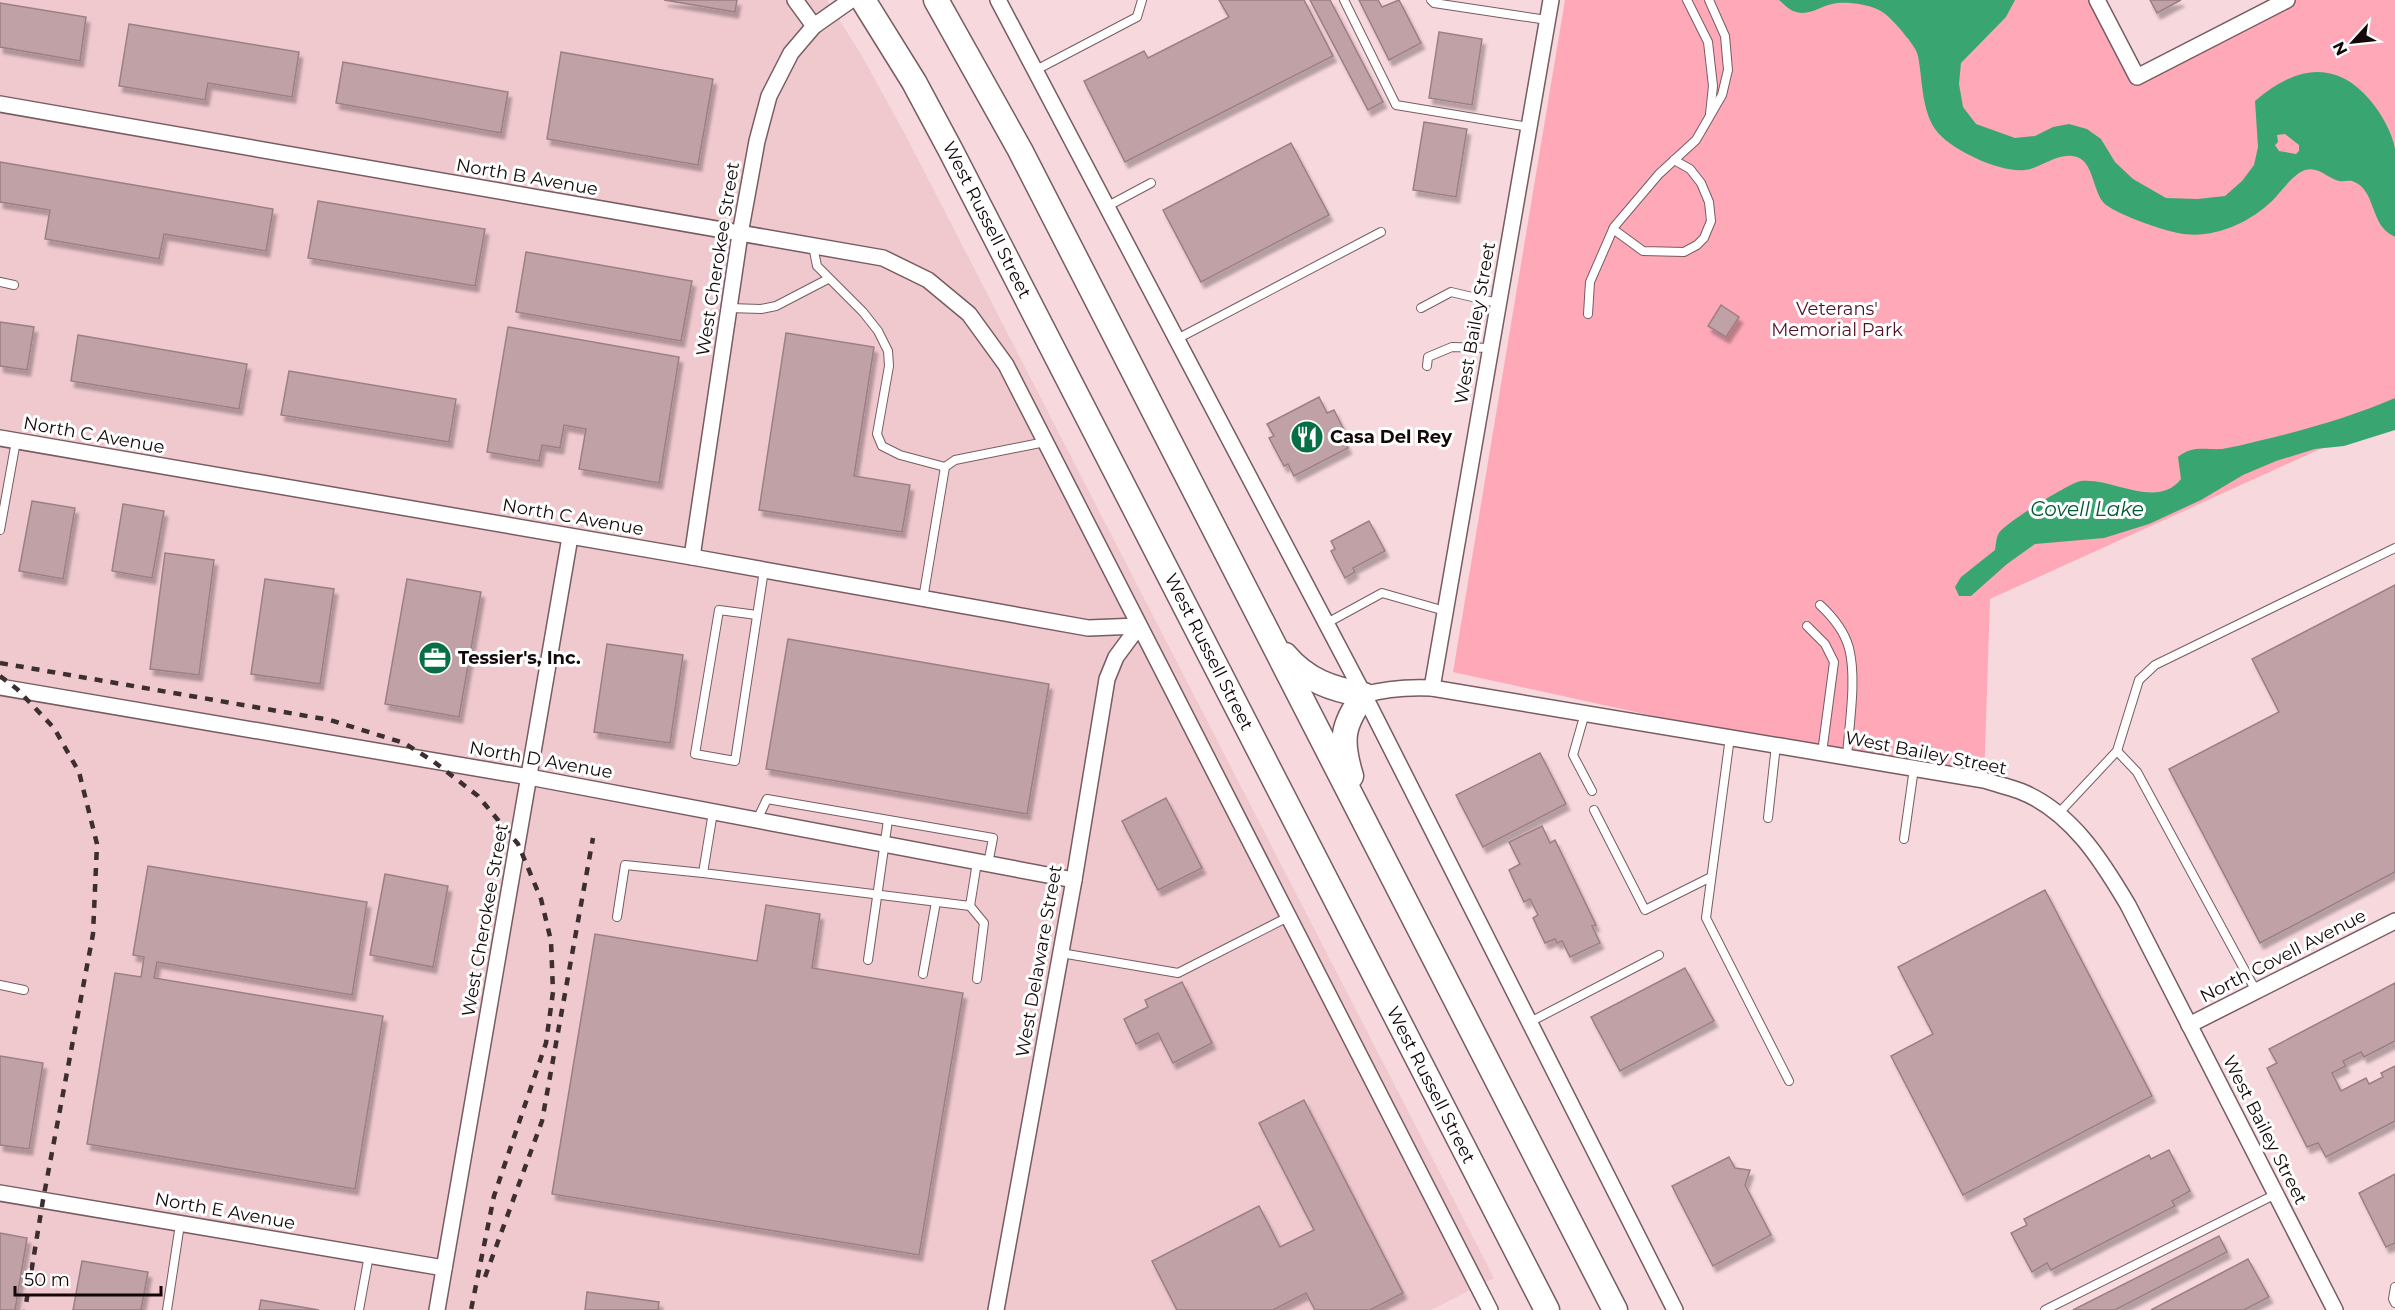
<svg xmlns="http://www.w3.org/2000/svg" width="2395" height="1310" font-family="Montserrat,sans-serif">
<style>
.built{fill:#f0c9cf}
.green{fill:#fea8b8}
.water{fill:#39a672;fill-rule:evenodd}
.building{fill:#bfa1a6;stroke:#9b7f84;stroke-width:1.5;filter:url(#shadow)}
.lines{fill:none;stroke-linecap:round;stroke-linejoin:round}
.service-casing{stroke:#775c61;stroke-width:10}
.minor-casing{stroke:#775c61;stroke-width:18}
.trunk-casing{stroke:#775c61;stroke-width:27}
.service{stroke:#fff;stroke-width:8}
.minor{stroke:#fff;stroke-width:15}
.trunk{stroke:#fff;stroke-width:24}
.rail{stroke:#3c2e31;stroke-width:4.5;stroke-dasharray:8 8;stroke-linecap:butt}
.labels{text-anchor:middle;stroke-width:6;stroke-linejoin:round;paint-order:stroke}
.street-label{font-size:18px;fill:#13090b;stroke:#fff}
.park-label{font-size:18px;fill:#501123;stroke:#fff}
.poi-label{font-size:18px;font-weight:bold;fill:#13090b;stroke:#fff;text-anchor:start}
.water-label{font-size:20px;font-style:italic;fill:#005735;stroke:#fff}
</style>
<defs>
<filter id="shadow"><feDropShadow dx="3.5" dy="6" stdDeviation="1.5" flood-color="#0004"/></filter>
</defs>
<rect width="100%" height="100%" fill="#f7d8dd"/>
<path class="built" d="M0,0h827l35,56 44,80 588,1142 -63,32h-1431z"/>
<path class="green" d="M1565,0h532l40,77 150,-77h108v415l-405,184 -6,181 -162,-27 -369,-81z"/>
<g class="water">
<path d="M1779,0h236l-9,17 -45,46 -2,21 4,23 13,17 39,14 20,-2 18,-9 16,-3 18,5 14,10 14,23 18,17 33,19 32,1 27,-3 17,-15 12,-16 4,-18 -3,-46c39,-34 80,-43 115,-1 11,13 22,32 25,49 0,24 0,62 0,88 -3,-2 -9,-5 -11,-8 -13,-14 -11,-41 -32,-48 -4,-1 -9,1 -13,0 -12,-3 -20,-15 -34,-11 -13,5 -23,21 -33,31 -24,23 -61,39 -94,32 -16,-3 -66,-20 -75,-31 -10,-12 -10,-40 -26,-45 -19,-6 -35,11 -52,13 -25,3 -70,-19 -86,-36 -18,-20 -16,-53 -21,-78 -2,-9 -11,-18 -17,-26 -7,-8 -15,-17 -24,-21 -11,-5 -33,-8 -45,-5 -13,3 -24,13 -39,7 -5,-2 -10,-8 -14,-11zM2285,134l14,11v6l-3,3 -17,-3 -4,-6 3,-3 -1,-7z"/>
<path d="M2395,398v32l-51,16 -29,3 -39,12 -33,14 -42,25 -52,24 -45,14 -69,6 -28,20 -36,32h-12l-4,-9 6,-10 34,-27c1,-5 1,-13 4,-17 6,-10 72,-51 82,-52 31,-4 76,29 100,-2l-3,-22c15,-12 26,-7 44,-8 12,-2 24,-5 36,-8 47,-11 93,-24 137,-43z"/>
</g>
<g class="building">
<path d="M664,0h73l-2,12z"/>
<path d="M1219,0h85l29,56 -208,106 -41,-81 60,-30 4,7 81,-41z"/>
<path d="M1310,0h20l53,102 -15,8z"/>
<path d="M1359,0h19l4,7 17,-7 22,43 -32,17z"/>
<path d="M2150,0h31l-24,13z"/>
<path d="M0,3l86,14 -6,44 -80,-14z"/>
<path d="M129,24l170,28 -7,45 -84,-14 -3,17 -86,-14z"/>
<path d="M1439,32l43,7 -10,66 -43,-7z"/>
<path d="M561,52l152,27 -15,86 -151,-26z"/>
<path d="M343,62l165,30 -7,41 -165,-30z"/>
<path d="M1424,122l43,7 -11,68 -43,-7z"/>
<path d="M1291,143l38,72 -128,67 -38,-72z"/>
<path d="M0,162l273,47 -7,42 -102,-17 -5,25 -114,-20 5,-29 -50,-8z"/>
<path d="M318,201l167,28 -10,57 -167,-28z"/>
<path d="M526,252l166,29 -11,60 -165,-29z"/>
<path d="M1721,305l18,12 -13,20 -18,-11z"/>
<path d="M0,322l34,5 -7,43 -27,-4z"/>
<path d="M508,327l171,30 -20,126 -80,-14 7,-40 -22,-4 -4,23 -18,-3 -3,16 -52,-9z"/>
<path d="M786,333l88,14 -20,129 56,9 -8,47 -143,-22z"/>
<path d="M78,335l169,29 -8,45 -168,-28z"/>
<path d="M289,371l167,28 -7,43 -168,-27z"/>
<path d="M1319,397l8,16 7,-3 12,24 -4,2 6,12 -54,28 -6,-12 -4,2 -15,-28 5,-2 -7,-12z"/>
<path d="M32,501l43,7 -12,71 -44,-8z"/>
<path d="M123,504l41,7 -12,67 -40,-7z"/>
<path d="M1369,521l16,30 -32,17 2,4 -10,6 -14,-27 4,-2 -4,-8z"/>
<path d="M165,553l49,7 -15,115 -49,-6z"/>
<path d="M265,579l69,10 -14,95 -69,-10z"/>
<path d="M407,579l74,13 -22,125 -74,-13z"/>
<path d="M2395,585v287l-135,71 -91,-174 110,-57 -27,-53z"/>
<path d="M788,639l261,45 -22,130 -261,-45z"/>
<path d="M607,644l76,11 -13,88 -76,-11z"/>
<path d="M1540,753l26,51 -83,43 -27,-52z"/>
<path d="M1166,798l36,70 -44,22 -36,-69z"/>
<path d="M1542,826l8,17 5,-3 41,85 -4,1 8,17 -30,14 -8,-16 -5,2 -2,-4 -10,4 -12,-25 5,-3 -8,-16 -6,3 -15,-32 11,-6 -11,-22z"/>
<path d="M148,866l219,36 -15,93 -195,-33 -3,16 229,38 -28,173 -268,-45 28,-171 26,4 3,-20 -11,-2z"/>
<path d="M385,874l63,12 -15,81 -63,-12z"/>
<path d="M2045,890l107,206 -189,99 -72,-139 42,-22 -35,-67z"/>
<path d="M766,905l54,9 -8,54 151,25 -44,262 -367,-61 43,-260 162,27z"/>
<path d="M1685,968l29,53 -94,50 -29,-54z"/>
<path d="M1182,982l30,61 -39,20 -15,-30 -22,11 -12,-25 24,-12 -3,-7z"/>
<path d="M2395,983v58l-31,16 -3,-5 -18,9 3,5 -14,7 9,18 25,-13 3,6 14,-7 -2,-4 14,-7v55l-69,36 -8,-14 -11,4 -40,-79 10,-5 -8,-14z"/>
<path d="M0,1056l43,7 -14,86 -29,-4z"/>
<path d="M1304,1100l99,193 -33,17h-55l-9,-17 -33,17h-96l-25,-49 107,-55 21,41 34,-17 -55,-107z"/>
<path d="M2169,1150l21,41 -18,10 3,5 -124,64 -4,-7 -15,9 -21,-39 16,-8 -3,-6 125,-64 2,4z"/>
<path d="M1729,1157l6,11 15,2 -5,15 26,50 -58,31 -41,-80z"/>
<path d="M2395,1174v69l-9,4 -27,-54z"/>
<path d="M0,1233l27,5 -12,72h-15z"/>
<path d="M2219,1236l8,16 -112,58h-42z"/>
<path d="M2248,1259l21,38 -25,13h-93z"/>
<path d="M82,1261l66,11 -7,38h-68z"/>
<path d="M587,1292l72,10 -1,8h-73z"/>
<path d="M261,1300l58,10h-60z"/>
</g>
<g class="lines">
<defs>
<g id="service">
<path d="M1344,0l52,105 133,22"/>
<path d="M1431,0l3,3 113,17"/>
<path d="M1687,0l21,42 5,44 -3,28"/>
<path d="M1036,70l101,-53 5,-17"/>
<path d="M1108,206l43,-23"/>
<path d="M1613,229l30,22 41,1 13,-7 7,-7 7,-17 -2,-19 -8,-19 -11,-14 -16,-9"/>
<path d="M813,246l4,20 46,46 15,19 10,20 1,15 -12,68 5,12 18,9 45,12"/>
<path d="M0,282l14,3"/>
<path d="M729,308l32,1 15,-3 52,-27"/>
<path d="M1421,308l30,-16 47,11"/>
<path d="M1588,314l2,-32 24,-55 45,-53 37,-34 26,-45 6,-25 -3,-34 -16,-36"/>
<path d="M1177,339l204,-107"/>
<path d="M1427,366l1,-9 24,-10 39,1"/>
<path d="M0,530l16,-89"/>
<path d="M923,599l22,-132 10,-7 90,-18"/>
<path d="M1820,605c13,12 24,25 29,43 8,31 0,76 -2,109"/>
<path d="M757,615l-38,-5 -24,144 40,7 29,-191"/>
<path d="M1327,623l55,-30 63,18"/>
<path d="M1807,626l18,18 9,18 -12,91"/>
<path d="M1585,713l-12,42 19,36"/>
<path d="M1730,737l-24,181 83,163"/>
<path d="M2117,751l20,21 119,219"/>
<path d="M1594,810l51,100 66,-33"/>
<path d="M713,812l-10,61 267,33 7,-44"/>
<path d="M2058,814l59,-63 22,-71 16,-15 240,-117"/>
<path d="M1768,818l8,-73"/>
<path d="M757,820l10,-21 226,39 -5,26"/>
<path d="M1904,839l10,-71"/>
<path d="M970,906l14,17 -7,56"/>
<path d="M617,917l8,-52 78,8"/>
<path d="M1061,953l117,20 110,-56"/>
<path d="M868,960l20,-140"/>
<path d="M923,974l13,-72"/>
<path d="M0,985l24,5"/>
<path d="M1530,1022l129,-67"/>
<path d="M2395,1287l-2,12 2,4"/>
<path d="M167,1310l13,-86"/>
<path d="M359,1310l10,-55"/>
<path d="M2045,1310l231,-116"/>
</g>
<g id="minor">
<path d="M795,0l19,26"/>
<path d="M998,0l366,695 311,615"/>
<path d="M2097,0l40,77 150,-77"/>
<path d="M0,104l883,154 45,22 41,34 37,51 484,945"/>
<path d="M0,438l692,119 396,71 51,-2"/>
<path d="M692,557l48,-323 17,-93 12,-45 22,-43 23,-27 37,-26"/>
<path d="M0,687l529,90 545,103"/>
<path d="M1432,688l119,-688"/>
<path d="M1364,695c23,-7 44,-8 68,-7l552,92c12,4 25,7 36,11 51,20 82,70 108,114l207,405"/>
<path d="M2189,1025l206,-104"/>
<path d="M0,1193l444,75"/>
<path d="M437,1310l133,-773"/>
<path d="M996,1310l78,-430 33,-201 9,-22 23,-31"/>
</g>
<g id="trunk">
<path d="M863,0l51,82 37,69 596,1159"/>
<path d="M936,0l84,150 595,1160"/>
<path d="M1285,655c22,26 47,34 79,40 -22,30 -24,45 -13,81"/>
</g>
</defs>
<use href="#service" class="service-casing"/>
<use href="#minor" class="minor-casing"/>
<use href="#trunk" class="trunk-casing"/>
<use href="#service" class="service"/>
<use href="#minor" class="minor"/>
<use href="#trunk" class="trunk"/>
<g class="rail">
<path d="M0,663l330,57 74,23 29,18 45,35 40,48 23,55 10,42 2,51 -7,51 -52,153 -23,114"/>
<path d="M0,676l17,13 37,39 25,44 18,72 -4,90 -50,266 -18,110"/>
<path d="M485,1277l57,-156 51,-283"/>
</g>
</g>
<defs>
<symbol id="restaurant-disc" viewBox="-11 -11 22 22"><circle r="9.5" fill="#076f46" stroke="#fff"/><path d="M-5-6h1v4h1v-4h1v4h1v-4h1v5L-1.5 .5V6h-2V.5L-5-1ZM5-6V6H3V1.5H1.5Q1.5-4 5-6Z" fill="#fff"/></symbol>
<symbol id="office-disc" viewBox="-11 -11 22 22"><circle r="9.5" fill="#076f46" stroke="#fff"/><path d="M-6-3h4V-5.5h4V-3h4V5H-6ZM-1-4.5V-3h2v-1.5ZM-6 0V1H6V0Z" fill="#fff"/></symbol>
</defs>
<g fill-rule="evenodd">
<use href="#restaurant-disc" x="1288" y="418" width="38" height="38"/>
<use href="#office-disc" x="416" y="639" width="38" height="38"/>
</g>
<g class="labels">
<g class="street-label">
<text transform="translate(527 177) rotate(10)" y="6">North B Avenue</text>
<text transform="translate(987 220) rotate(63)" y="6">West Russell Street</text>
<text transform="translate(718 259) rotate(-81)" y="6">West Cherokee Street</text>
<text transform="translate(1475 323) rotate(-80)" y="6">West Bailey Street</text>
<text transform="translate(94 435) rotate(10)" y="6">North C Avenue</text>
<text transform="translate(573 517) rotate(10)" y="6">North C Avenue</text>
<text transform="translate(1209 652) rotate(63)" y="6">West Russell Street</text>
<text transform="translate(1926 753) rotate(11)" y="6">West Bailey Street</text>
<text transform="translate(541 760) rotate(10)" y="6">North D Avenue</text>
<text transform="translate(485 920) rotate(-80)" y="6">West Cherokee Street</text>
<text transform="translate(2283 956) rotate(-27)" y="6">North Covell Avenue</text>
<text transform="translate(1039 961) rotate(-80)" y="6">West Delaware Street</text>
<text transform="translate(1431 1085) rotate(63)" y="6">West Russell Street</text>
<text transform="translate(2265 1130) rotate(63)" y="6">West Bailey Street</text>
<text transform="translate(225 1211) rotate(10)" y="6">North E Avenue</text>
</g>
<g class="park-label">
<text x="1837" y="315">Veterans'<tspan x="1837" dy="21">Memorial Park</tspan></text>
</g>
<g class="poi-label">
<text x="1330" y="443">Casa Del Rey</text>
<text x="458" y="664">Tessier's, Inc.</text>
</g>
<g class="water-label">
<text x="2087" y="516">Covell Lake</text>
</g>
</g>
<g transform="translate(2353 42) rotate(243)" stroke="#ffffff" stroke-width="4.5" paint-order="stroke">
<path d="M0-4.5L10 22L0 15L-10 22Z" fill="#13090b"/>
<text y="-9" font-size="16" font-weight="bold" text-anchor="middle" fill="#13090b">N</text>
</g>
<path d="M15 1286v9h146v-9" fill="none" stroke="#13090b" stroke-width="3"/>
<text x="24" y="1286" font-size="18" fill="#13090b" stroke="#ffffff" stroke-width="4.5" paint-order="stroke">50 m</text>
</svg>
